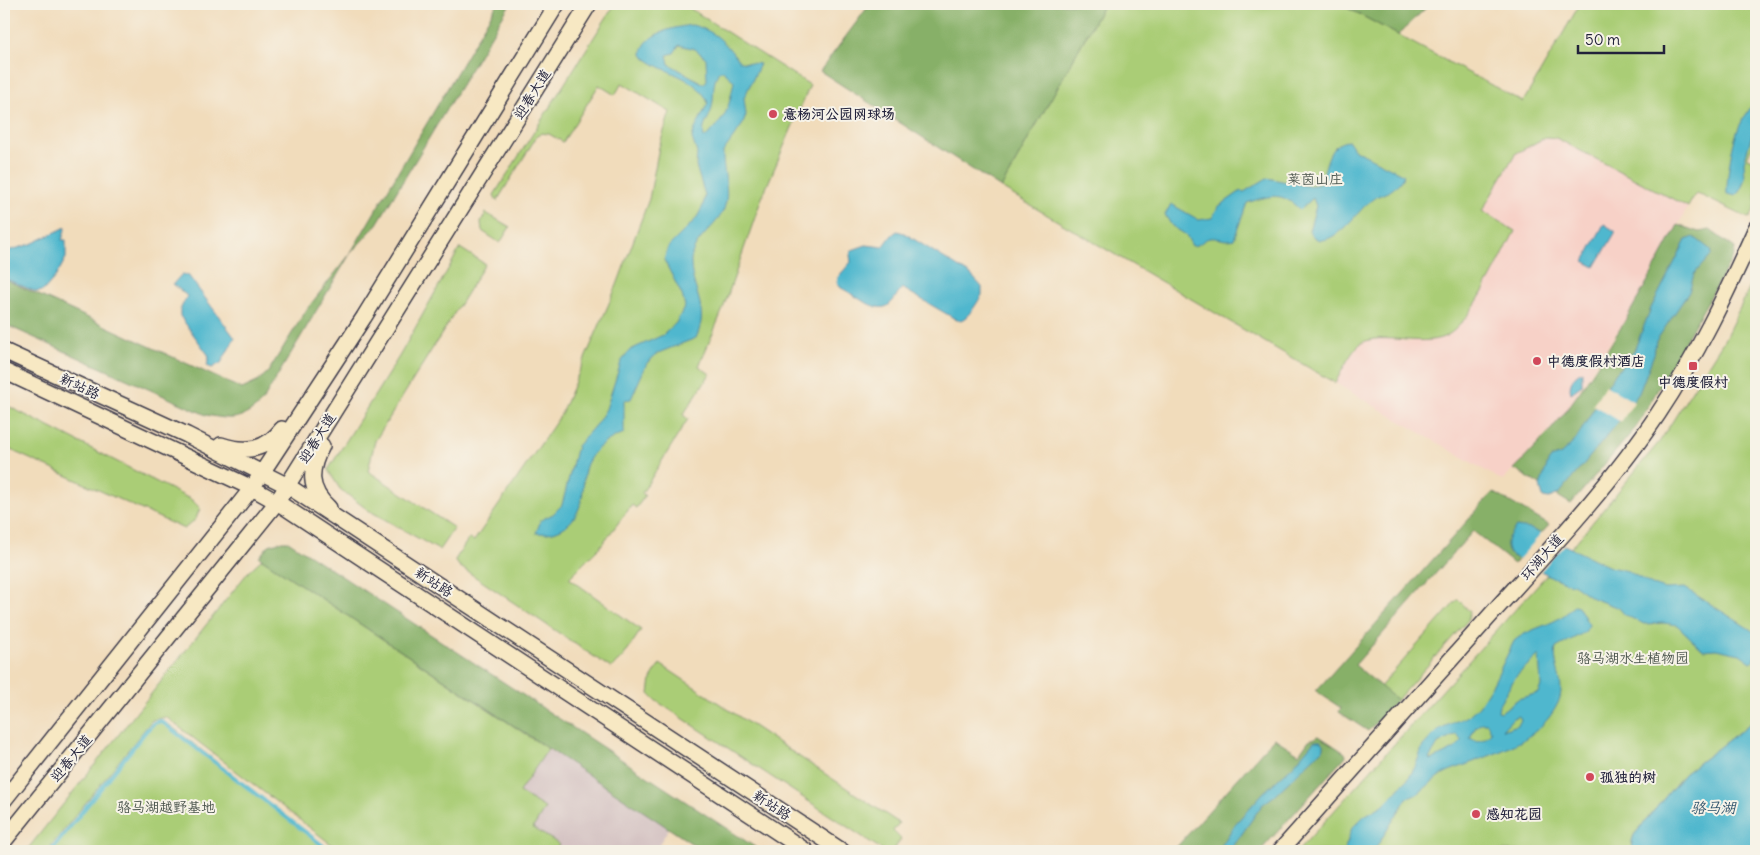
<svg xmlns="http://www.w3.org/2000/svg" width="1760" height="855" font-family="Delius,'LXGW WenKai TC',sans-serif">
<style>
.built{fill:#f7d1c7}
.industrial{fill:#d2bfc0}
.green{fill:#aacd76;stroke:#667858}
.forest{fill:#87b067;stroke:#546951}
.water{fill:#4fb7ce;stroke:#386c84;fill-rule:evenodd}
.pier{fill:#f1dcbb}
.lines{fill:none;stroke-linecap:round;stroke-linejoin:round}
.stream{stroke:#4fb7ce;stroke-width:4}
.secondary-casing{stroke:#413e4e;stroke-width:18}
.secondary{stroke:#f7e8c3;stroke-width:15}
.poi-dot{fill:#d1495b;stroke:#f7f3e8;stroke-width:2}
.labels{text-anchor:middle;stroke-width:4;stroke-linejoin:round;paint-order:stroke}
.street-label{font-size:14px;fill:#22223b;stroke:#f7f3e8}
.poi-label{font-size:14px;font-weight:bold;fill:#22223b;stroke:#f7f3e8;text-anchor:start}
.park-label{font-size:14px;fill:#4b554d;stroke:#f7f3e8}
.water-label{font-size:15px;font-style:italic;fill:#32566e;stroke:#f7f3e8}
</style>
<rect width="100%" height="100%" fill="#f7f3e8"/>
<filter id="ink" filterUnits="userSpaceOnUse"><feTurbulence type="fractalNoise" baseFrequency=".02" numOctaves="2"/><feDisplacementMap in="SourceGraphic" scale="10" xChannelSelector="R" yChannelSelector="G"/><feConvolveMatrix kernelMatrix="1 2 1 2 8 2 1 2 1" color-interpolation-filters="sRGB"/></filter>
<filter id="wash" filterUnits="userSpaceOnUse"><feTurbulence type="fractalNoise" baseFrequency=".0096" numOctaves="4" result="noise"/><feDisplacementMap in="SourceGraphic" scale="20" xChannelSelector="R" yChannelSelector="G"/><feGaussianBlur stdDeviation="1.12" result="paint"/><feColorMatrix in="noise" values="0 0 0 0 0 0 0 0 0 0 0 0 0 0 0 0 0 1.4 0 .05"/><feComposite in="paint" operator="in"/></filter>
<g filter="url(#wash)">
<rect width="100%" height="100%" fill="#f1dcbb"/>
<path class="built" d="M1546,137l10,1 132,69 -51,94 -74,114 -60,66 -168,-98 14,-25 13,-16 23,-4 25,4 55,-22 50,-89 -33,-19 33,-58z"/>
<path class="industrial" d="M548,749l121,79 -10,16 10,7h-114l4,-7 -26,-16 -14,-36z"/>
<g class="green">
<path d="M615,4h68l127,81 -49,115 -38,109 -24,57 11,8 -27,41 5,4 -46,74 3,3 -9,12 -4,-3 -33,43 -30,30 72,52 -18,27 -12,11 -152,-102 -4,-6 14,-22 5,3 86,-125 57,-131 32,-86 10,-52 11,-35 -48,-29 -7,12 -16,-10 -36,57 -14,-8 -8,-1 -6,6 -38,62 -3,-6z"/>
<path d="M1104,4h236l183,98 57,-98h176v134l-9,20 9,4v42l-5,13 -3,1 -52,-25 -8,14 -132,-69 -10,-1 -31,17 -33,57 33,20c-14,26 -44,93 -69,105 -26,13 -73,-8 -89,11 -9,10 -15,24 -22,36l-334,-195z"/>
<path d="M486,213l24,14 -10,16 -18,-12 -1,-9z"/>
<path d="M460,248l25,16 -110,177 -7,30 86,57 -15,22 -71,-40 -28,-21 -12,-19 72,-115z"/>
<path d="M1756,275v444l-72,55 -50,61 -2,6 1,10h-335l279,-310 83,-100 64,-101z"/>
<path d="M4,404l188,96 8,8 -4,11 -12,10 -180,-82z"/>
<path d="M262,559l286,190 -29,43 26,16 -12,20 26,16 -4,7h-215l-174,-134 -14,3 -105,131h-21l223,-280z"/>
<path d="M1458,599l12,13 -2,8 -71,80 -18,-12z"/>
<path d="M660,664l239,159 -6,8 8,8 -8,12h-9l-229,-151 -6,-6 2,-15z"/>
<path d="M161,721l10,5 159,125h-279l95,-120 8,-8z"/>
</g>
<g class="forest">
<path d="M497,4h13l-133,220 -27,30 -88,148c-20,19 -29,18 -56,13l-202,-91v-45l238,110 15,-7 11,-10 39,-63 43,-55z"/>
<path d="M870,4h234l-103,184 -181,-117z"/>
<path d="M1340,4h90l-32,31z"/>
<path d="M1678,225l21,7 11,-2 25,18 -1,7 -97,171 -66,78 -57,-35c17,-17 34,-35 49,-54 44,-59 80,-124 115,-190z"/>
<path d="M1493,492l56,33 -35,39 -41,-33 -118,134 42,35 -29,31 -29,-19 2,-4 -25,-17z"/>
<path d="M282,541h6l473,310h-58l-444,-294 10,-12z"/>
<path d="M1319,736l26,17 1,3 -86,95h-87l101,-113 25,16 10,-14z"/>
</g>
<g class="water">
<path d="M692,25c26,7 32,17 48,37l20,2 -16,34 2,17 -3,9 -20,28c-1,19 8,38 1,57 -7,18 -32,31 -33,51 -1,30 20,47 5,78l-38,15 -11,10 -16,36 -7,1v33c-15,6 -27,13 -35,27 -6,10 -5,19 -6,30 -2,28 -19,46 -47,43l5,-13 12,-6 9,-9 15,-59 21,-24 8,-13 15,-47 9,-12 33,-15 13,-12 9,-17 -3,-11 -18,-35 4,-13 28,-28 7,-13 2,-11 -9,-29 1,-13 -5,-15 2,-7 14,-28c-10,-28 -47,-29 -66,-48 0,-22 34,-28 50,-30zM679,45l16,4 11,9 1,22 -3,4 -35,-20 -2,-9 7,-2zM719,71h4l11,10c-5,27 -8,39 -30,57 -3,-14 6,-18 8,-31 3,-14 -1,-21 7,-36z"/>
<path d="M1756,97v24l-12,41 1,16 -5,14 -4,4 -9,-2c-1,-15 6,-56 13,-69 5,-10 12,-18 16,-28z"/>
<path d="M1349,141l6,9 49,25c-12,22 -20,14 -36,28 -12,10 -43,56 -59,28l7,-25 -3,-8 -13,12c-18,-19 -29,-15 -53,-7l-13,36c-9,3 -15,-2 -24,-1 -7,1 -10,8 -18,8l-6,-11 -14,-9 -7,-11 6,-11 28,16 13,-2 6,-11 23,-16 3,1 23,-14 40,8 13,-2c7,-17 7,-42 29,-43z"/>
<path d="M1604,224l11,7v2l-20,34 -11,-6z"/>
<path d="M66,227l-4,13h4v18l-10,18 -13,15 -7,1 -32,-14v-26l27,-8z"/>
<path d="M897,231l7,2 67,42 11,12v8c-6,9 -15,27 -25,25l-55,-32c-5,5 -7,12 -12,16 -12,12 -37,-11 -49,-16l-4,-5 1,-6 13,-15 -1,-7 2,-5 14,-5 17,2 9,-12z"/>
<path d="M1694,237l17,13 1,4 -18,20 -5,18 -33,49 -2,13 -15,39 -23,32 -57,69 -10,4 -6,-1 -3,-11 8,-24 3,-4 10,-4 14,-13 37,-63 22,-27 17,-43 35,-68z"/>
<path d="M182,274l6,1 47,63 -14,25 -9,5 -5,-2 2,-10 -29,-40v-6l7,-14 -14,-12z"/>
<path d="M1582,371v14l-11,8c-3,-10 2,-17 11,-22z"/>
<path d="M1516,527l15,2 79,38 18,4 24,14 13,4 20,-1 71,45 -1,27 -4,2 -11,-8 -24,-5 -13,1 -26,-25 -13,-2 -20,1 -19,-9 -6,-7 -27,-10 -18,-13 -20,-7 -45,-24c-5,-12 -1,-18 7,-27z"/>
<path d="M1574,605l4,1 11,19 -4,7 -29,16c-4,19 11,36 2,55 -16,34 -53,47 -85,59 -11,5 -22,7 -32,13 -11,7 -21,21 -34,23l-33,53h-30l8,-23 12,-12 19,-11 25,-26 7,-12 8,-21 16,-17 29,-13 11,-10 15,-24 20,-41c19,-16 45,-15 60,-36zM1539,655l2,31 -3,7 -20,6 -17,13 -3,-1 1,-6 17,-29zM1519,716l2,4 -3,5 -16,5 11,-12zM1481,723h6l4,9c-5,7 -12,12 -21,6l5,-10zM1457,734l5,7 -8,8 -23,11 -2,-1 9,-15z"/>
<path d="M1756,719v132h-123l-1,-10 2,-6 50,-61z"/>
<path d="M1314,741h7l3,3v4l-50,48 -12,9 -32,46h-12l18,-28 28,-31 30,-27z"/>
</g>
<g class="pier">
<path d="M1605,385l29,17 -13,20 -28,-17z"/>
<path d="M1543,532l23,11 -26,29 -22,-12z"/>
</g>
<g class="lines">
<path class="stream" d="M51,851l95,-120 8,-8 7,-2 169,130"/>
</g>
</g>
<g filter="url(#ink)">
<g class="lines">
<defs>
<g id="secondary">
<path d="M4,351l183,84 101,51 554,365"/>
<path d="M4,371l248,117 25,14 529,349"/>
<path d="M221,445c25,8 44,6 61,-16"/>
<path d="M322,446c-13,24 -14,43 7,62"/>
<path d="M4,800l248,-312 112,-171 193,-313"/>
<path d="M4,841l273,-339 312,-498"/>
<path d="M1280,851c72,-81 144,-161 216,-242 56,-62 115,-125 162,-195 39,-58 69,-122 98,-186"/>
</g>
</defs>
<use href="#secondary" class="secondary-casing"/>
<use href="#secondary" class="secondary"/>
</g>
</g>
<g class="poi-dot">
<circle cx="773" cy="114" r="5"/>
<circle cx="1537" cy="361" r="5"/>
<rect x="1688" y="361" width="10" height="10" rx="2.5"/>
<circle cx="1590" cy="777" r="5"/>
<circle cx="1476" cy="814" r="5"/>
</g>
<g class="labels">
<g class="street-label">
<text transform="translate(532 94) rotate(-58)" y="5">迎春大道</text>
<text transform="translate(80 386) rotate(25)" y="5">新站路</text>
<text transform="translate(317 438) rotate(-58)" y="5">迎春大道</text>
<text transform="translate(1542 557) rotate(-49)" y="5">环湖大道</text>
<text transform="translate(434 582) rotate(33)" y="5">新站路</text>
<text transform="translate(71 758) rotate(-51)" y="5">迎春大道</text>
<text transform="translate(772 805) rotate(33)" y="5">新站路</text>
</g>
<g class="poi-label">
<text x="783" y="119">意杨河公园网球场</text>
<text x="1547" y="366">中德度假村酒店</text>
<text x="1693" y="387" text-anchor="middle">中德度假村</text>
<text x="1600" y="782">孤独的树</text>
<text x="1486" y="819">感知花园</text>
</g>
<g class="park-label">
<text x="1315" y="184">莱茵山庄</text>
<text x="1633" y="663">骆马湖水生植物园</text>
<text x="166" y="812">骆马湖越野基地</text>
</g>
<g class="water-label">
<text x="1713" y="813">骆马湖</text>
</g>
</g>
<rect width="1760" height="855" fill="none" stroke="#f7f3e8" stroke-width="20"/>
<path d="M1578 45v8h86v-8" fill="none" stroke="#22223b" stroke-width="2.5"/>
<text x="1585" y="45" font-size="15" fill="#22223b" stroke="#f7f3e8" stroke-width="4" paint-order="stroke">50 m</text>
</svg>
